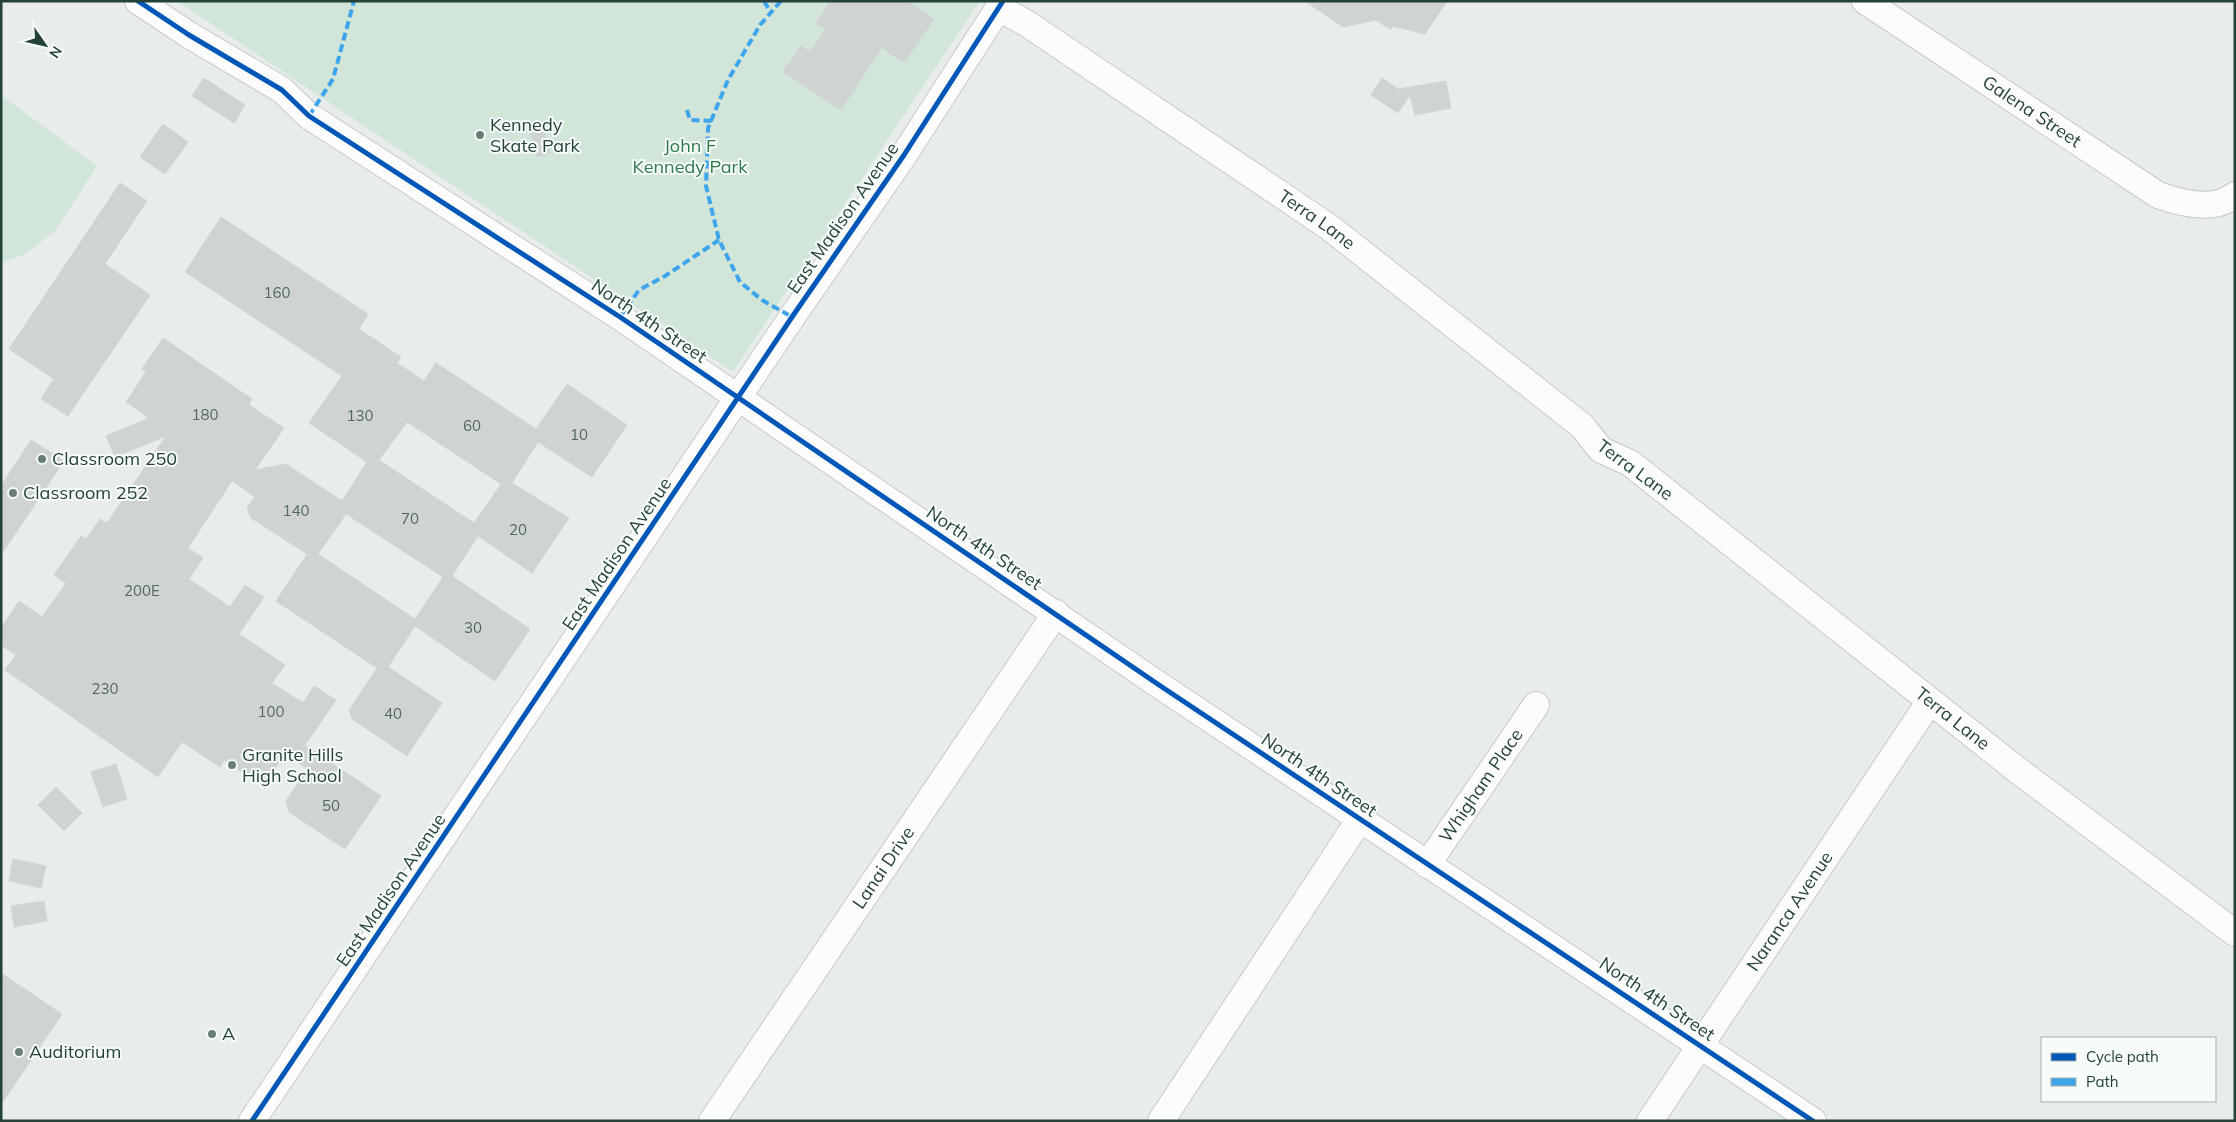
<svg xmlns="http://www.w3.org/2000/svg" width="2236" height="1122" font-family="Mulish,sans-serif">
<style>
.green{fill:#d1e6d8}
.building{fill:#cfd4d2;stroke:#d1d6d4;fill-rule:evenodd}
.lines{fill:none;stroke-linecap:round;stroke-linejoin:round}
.minor-casing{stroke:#c5cac8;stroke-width:28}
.minor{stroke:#fcfcfc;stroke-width:26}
.quiet{stroke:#3ea4ec;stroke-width:4;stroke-dasharray:8 4;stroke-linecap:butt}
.cycleway-casing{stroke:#f7fbf9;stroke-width:8}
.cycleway{stroke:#0057b8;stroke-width:5}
.poi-dot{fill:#697e78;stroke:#f7fbf9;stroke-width:2}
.labels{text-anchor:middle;stroke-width:4;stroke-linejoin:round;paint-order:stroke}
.number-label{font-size:15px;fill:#506761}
.street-label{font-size:18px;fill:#24423a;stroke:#f7fbf9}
.poi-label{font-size:18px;fill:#24423a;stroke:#f7fbf9;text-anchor:start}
.park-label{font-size:18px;fill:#2d7a4b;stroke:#f7fbf9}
</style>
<rect width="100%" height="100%" fill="#e8edeb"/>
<g class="green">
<path d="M177,1h803l-247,371z"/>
<path d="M1,95l96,71 -42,65 -32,24 -22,7z"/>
</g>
<g class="building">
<path d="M830,1h78l26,18 -30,44 -22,-16 -41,63 -58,-38 18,-26 9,6 16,-23 -10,-6z"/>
<path d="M1305,1h142l-22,33 -32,-8 -2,4 -15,-10 -33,7z"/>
<path d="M204,78l41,27 -11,18 -42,-27z"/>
<path d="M1382,78l16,11 48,-8 5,27 -36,7 -5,-20 -12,18 -27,-18z"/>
<path d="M541,120l9,33 -13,4 -9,-33z"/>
<path d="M163,124l25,18 -23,32 -25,-17z"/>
<path d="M120,183l27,18 -42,63 45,31 -82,121 -27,-17 13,-20 -45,-30z"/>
<path d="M221,217l147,97 -9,15 42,28 -4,6 27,18 12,-18 100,66 31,-45 60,41 -35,52 -54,-35 -26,41 57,35 -37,55 -54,-37 -26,40 78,53 -35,52 -80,-55 -27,41 54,36 -35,53 -55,-37 -3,-9 28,-42 -101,-67 31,-47 -56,-36 -4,-10 8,-11 -23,-16 -44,67 15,10 -14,21 41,28 15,-22 19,12 -25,37 46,31 -13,18 31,20 11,-17 22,14 -31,45 76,51 -36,53 -56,-37 -3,-11 22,-32 -23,-15 -22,32 -39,-26 -4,7 -38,-25 -24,35 -153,-107 11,-15 -15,-10v-17l18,-27 23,16 24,-34 -12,-8 27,-39 5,3 14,-20 7,4 59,-87 -51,21 -9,-21 43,-18 -23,-16 20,-30 -4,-3 21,-31 89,61 -3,6 35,23 -29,42 31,-6 56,37 25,-39 -58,-39 33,-47 -157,-104zM407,422l94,62 -27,39 -95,-63zM346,514l97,63 -28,42 -97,-65z"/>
<path d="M31,440l33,21 -63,94v-69z"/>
<path d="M116,764l11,35 -24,8 -12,-35z"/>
<path d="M56,787l26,26 -18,18 -26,-26z"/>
<path d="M13,859l33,7 -5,22 -32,-7z"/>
<path d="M44,901l3,20 -33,6 -3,-21z"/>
<path d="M1,973l61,41 -61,91z"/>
</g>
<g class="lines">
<defs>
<g id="minor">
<path d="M138,1l51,34 93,55 27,26 311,201 539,368 654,436"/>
<path id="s1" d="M1865,1l293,194c22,8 56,17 77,0"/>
<path id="s2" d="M999,8l27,15 303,204 253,199 19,24 29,13 386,306 219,164"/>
<path id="s3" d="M1427,865l109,-160"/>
<path d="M252,1121l540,-804 112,-162 99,-154"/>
<path id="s4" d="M712,1121l344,-508"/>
<path d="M1161,1121l199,-302"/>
<path id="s5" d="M1650,1121l280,-420"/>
</g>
</defs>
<use href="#minor" class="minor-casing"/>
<use href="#minor" class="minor"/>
<g class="quiet">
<path d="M764,1l7,12"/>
<path d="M781,1l-21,24 -32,55 -20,48 -2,58 13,54 21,42 22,18 30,17"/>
<path d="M687,110l3,10 22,1"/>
<path d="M309,116l24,-37 21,-78"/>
<path d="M620,317l19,-27 26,-14 54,-36"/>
</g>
<defs>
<g id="cycleway">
<path d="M138,1l51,34 93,55 27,26 311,201 539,368 654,436"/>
<path d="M252,1121l540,-804 112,-162 99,-154"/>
</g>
</defs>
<use href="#cycleway" class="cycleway-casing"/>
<use href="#cycleway" class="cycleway"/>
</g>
<g class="poi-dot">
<circle cx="480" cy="135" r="5"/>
<circle cx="42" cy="459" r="5"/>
<circle cx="13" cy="493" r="5"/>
<circle cx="232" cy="765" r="5"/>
<circle cx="212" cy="1034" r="5"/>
<circle cx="19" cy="1052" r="5"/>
</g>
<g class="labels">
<g class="number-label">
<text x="277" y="298">160</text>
<text x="205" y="420">180</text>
<text x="360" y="421">130</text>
<text x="472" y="431">60</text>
<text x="579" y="440">10</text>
<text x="296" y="516">140</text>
<text x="410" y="524">70</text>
<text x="518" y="535">20</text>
<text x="142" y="596">200E</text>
<text x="473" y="633">30</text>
<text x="105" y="694">230</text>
<text x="271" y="717">100</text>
<text x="393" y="719">40</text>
<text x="331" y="811">50</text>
</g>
<g class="street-label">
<text dy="6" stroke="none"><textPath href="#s1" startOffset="200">Galena Street</textPath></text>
<text transform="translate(843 218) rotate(-55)" y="6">East Madison Avenue</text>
<text dy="6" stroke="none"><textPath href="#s2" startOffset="382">Terra Lane</textPath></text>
<text transform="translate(649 321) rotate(34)" y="6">North 4th Street</text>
<text transform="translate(1635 470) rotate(36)" y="6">Terra Lane</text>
<text transform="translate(984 548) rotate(34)" y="6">North 4th Street</text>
<text transform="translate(617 554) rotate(-56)" y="6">East Madison Avenue</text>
<text dy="6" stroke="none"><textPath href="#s2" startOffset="1192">Terra Lane</textPath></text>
<text transform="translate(1319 775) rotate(34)" y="6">North 4th Street</text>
<text dy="6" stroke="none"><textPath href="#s3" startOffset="96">Whigham Place</textPath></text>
<text dy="6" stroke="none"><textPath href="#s4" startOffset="306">Lanai Drive</textPath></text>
<text transform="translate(391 890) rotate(-56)" y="6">East Madison Avenue</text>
<text dy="6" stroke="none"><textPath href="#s5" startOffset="252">Naranca Avenue</textPath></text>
<text transform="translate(1657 999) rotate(34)" y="6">North 4th Street</text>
</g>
<g class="poi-label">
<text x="490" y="131">Kennedy<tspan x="490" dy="21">Skate Park</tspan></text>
<text x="52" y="465">Classroom 250</text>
<text x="23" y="499">Classroom 252</text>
<text x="242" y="761">Granite Hills<tspan x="242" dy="21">High School</tspan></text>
<text x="222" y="1040">A</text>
<text x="29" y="1058">Auditorium</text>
</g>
<g class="park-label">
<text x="690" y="152">John F<tspan x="690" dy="21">Kennedy Park</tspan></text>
</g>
</g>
<rect width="2236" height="1122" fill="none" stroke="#24423a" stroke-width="5"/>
<rect x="2041" y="1037" width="175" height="65" fill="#f7fbf9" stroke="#a3b1ad"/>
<rect x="2051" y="1053" width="25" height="8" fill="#0057b8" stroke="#a3b1ad"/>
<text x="2086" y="1062" font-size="15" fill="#24423a">Cycle path</text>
<rect x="2051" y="1078" width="25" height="8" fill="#3ea4ec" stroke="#a3b1ad"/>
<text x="2086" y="1087" font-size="15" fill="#24423a">Path</text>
<g transform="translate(45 45) rotate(124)" stroke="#f7fbf9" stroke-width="4" paint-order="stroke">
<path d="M0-4L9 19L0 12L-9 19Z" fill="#24423a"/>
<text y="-8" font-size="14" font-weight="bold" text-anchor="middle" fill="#24423a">N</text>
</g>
</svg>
